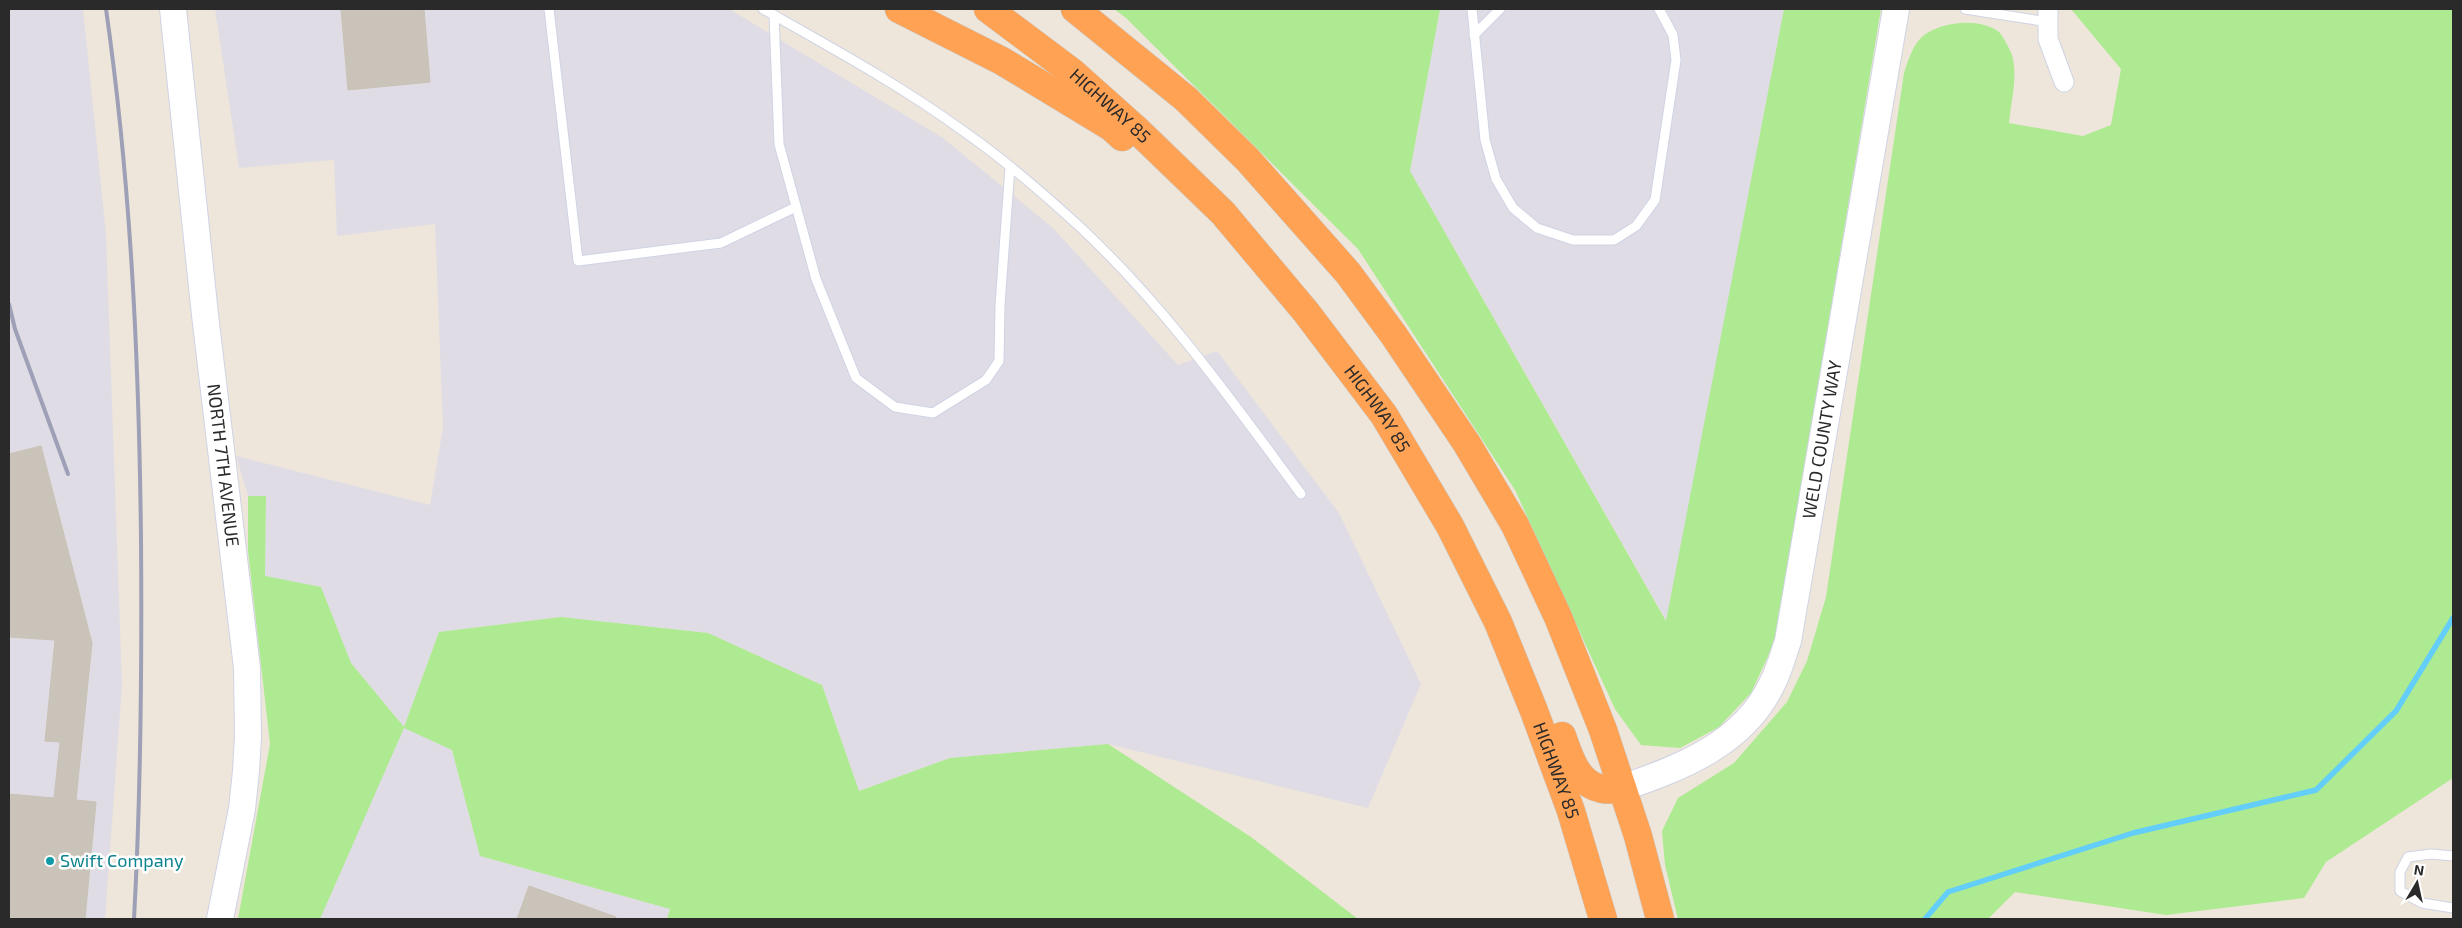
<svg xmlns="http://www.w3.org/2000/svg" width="2462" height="928" font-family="'Exo 2',sans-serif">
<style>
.industrial{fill:#dfdce5}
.green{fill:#adea91}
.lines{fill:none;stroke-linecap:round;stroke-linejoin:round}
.stream{stroke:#63cefa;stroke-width:5.5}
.building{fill:#c9c3ba;stroke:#c9c2b4}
.lane-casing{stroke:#cfd3e4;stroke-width:11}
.street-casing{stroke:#cfd3e4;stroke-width:21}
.secondary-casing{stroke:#cfd3e4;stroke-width:28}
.highway-casing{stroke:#c8c8c8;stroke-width:29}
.lane{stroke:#fff;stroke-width:9}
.street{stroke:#fff;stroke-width:19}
.secondary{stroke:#fff;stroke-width:26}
.highway{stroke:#ffa254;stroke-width:28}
.rail{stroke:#9da0b6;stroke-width:4}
.culture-dot{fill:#0f9aa8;stroke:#fff;stroke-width:2}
.labels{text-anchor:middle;stroke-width:5;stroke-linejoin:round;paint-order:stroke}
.street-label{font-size:18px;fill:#2a2a2a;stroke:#fff}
.culture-label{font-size:18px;fill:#0d838f;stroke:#fff;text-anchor:start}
</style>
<rect width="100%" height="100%" fill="#eee6da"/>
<g class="industrial">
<path d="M9,9h74l23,225 16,451 -17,234h-96z"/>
<path d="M215,9h514l214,129 110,90 125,137 39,-14 122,162 82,171 -53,124 -260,-64 -158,14 -91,33 -37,-106 -114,-52 -147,-16 -122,15 -35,95 48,23 28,106 190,53 -3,10h-348l85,-192 -53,-64 -30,-76 -56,-10 1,-80 -18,-1 -12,-40 194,49 13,-78 -8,-203 -98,12 -3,-76 -95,8z"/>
<path d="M1440,9h344l-117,613 -257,-451z"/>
</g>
<g class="green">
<path d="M1114,9h326l-30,162 256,450 118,-612h97l-106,632 -24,52 -32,34 -39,21 -39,-3 -26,-36 -100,-219 -157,-241 -232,-231z"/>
<path d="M2071,9h382v769l-127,84 -22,36 -138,17 -151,-23 -27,27h-310l-13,-54 -3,-34 16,-33 56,-35 53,-61 20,-41 19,-64 78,-524c4,-12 9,-29 19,-37 18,-14 56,-19 76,-4 4,4 11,18 13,23 6,22 -1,46 -3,68l74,13 28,-11 10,-56z"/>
<path d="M248,496h18l-1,80 56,11 30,76 53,64 35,-95 122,-15 147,16 114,52 37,106 91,-33 158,-14 143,93 107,82h-691l3,-10 -190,-53 -28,-106 -48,-22 -84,191h-82l32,-175 -22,-193z"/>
</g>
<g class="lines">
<path class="stream" d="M1925,919l23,-27 185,-59 183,-43 80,-79 57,-93"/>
</g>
<g class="building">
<path d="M341,9h83l6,73 -82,8z"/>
<path d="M41,446l51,197 -16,157 20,2 -11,117h-76v-125l45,4 6,-56 -15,-1 10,-101 -46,-3v-183z"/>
<path d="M529,886l87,31v2h-99z"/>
</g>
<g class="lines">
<defs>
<g id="lane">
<path d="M549,9l29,252 143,-18 75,-36"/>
<path d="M763,9c69,39 139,77 203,124 40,28 78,61 114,94 85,79 152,174 221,267"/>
<path d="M1472,9l13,131 11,39 17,29 24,20 36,12h41l22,-14 19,-26 21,-140 -3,-25 -14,-26"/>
<path d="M1965,9l83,13"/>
<path d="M774,15l5,129 37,135 40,99 39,29 38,6 53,-33 13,-19 1,-56 10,-138"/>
<path d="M1474,35l26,-26"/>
<path d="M2453,856l-22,-2 -23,3 -8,15v19l22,12 31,5"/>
</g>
<path id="street" d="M2048,9v30l16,43"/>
<g id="secondary">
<path id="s1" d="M173,9l32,306 42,353 1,69 -2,34 -4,38 -22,110"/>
<path id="s2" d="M1622,788c58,-20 122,-44 150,-104 7,-13 11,-29 16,-43l108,-632"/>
</g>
<g id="highway">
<path d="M899,9l103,52 109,66 11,10"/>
<path id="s3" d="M988,9l84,63 65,58 86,83 83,99 78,103 66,111 48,96 36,89 37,100 32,108"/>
<path d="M1075,9l111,90 62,61 100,113 45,61 74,110 48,81 43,92 45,113 35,106 22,83"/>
<path d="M1562,736c7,19 14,46 37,52 6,3 16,1 23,0"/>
</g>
</defs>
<use href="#lane" class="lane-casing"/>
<use href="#street" class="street-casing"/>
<use href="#secondary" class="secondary-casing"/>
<use href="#highway" class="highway-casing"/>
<use href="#lane" class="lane"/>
<use href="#street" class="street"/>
<use href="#secondary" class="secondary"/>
<use href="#highway" class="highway"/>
<g class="rail">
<path d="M106,9c25,175 33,353 35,530 1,127 0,253 -7,380"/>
<path d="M9,304l6,25 53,145"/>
</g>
</g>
<circle class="culture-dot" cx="50" cy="861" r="5"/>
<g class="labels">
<g class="street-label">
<text dy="6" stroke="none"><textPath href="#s3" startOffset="156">HIGHWAY 85</textPath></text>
<text dy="6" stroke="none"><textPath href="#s3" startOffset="561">HIGHWAY 85</textPath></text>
<text dy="6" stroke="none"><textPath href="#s2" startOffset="438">WELD COUNTY WAY</textPath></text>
<text dy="6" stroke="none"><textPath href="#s1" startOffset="459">NORTH 7TH AVENUE</textPath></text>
<text dy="6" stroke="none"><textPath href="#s3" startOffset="966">HIGHWAY 85</textPath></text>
</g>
<g class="culture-label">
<text x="60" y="867">Swift Company</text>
</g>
</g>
<rect width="2462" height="928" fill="none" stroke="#2a2a2a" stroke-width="20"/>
<g transform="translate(2417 883) rotate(9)" stroke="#ffffff" stroke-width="4" paint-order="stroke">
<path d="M0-4L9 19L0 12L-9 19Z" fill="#2a2a2a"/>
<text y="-8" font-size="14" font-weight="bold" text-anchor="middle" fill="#2a2a2a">N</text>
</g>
</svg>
